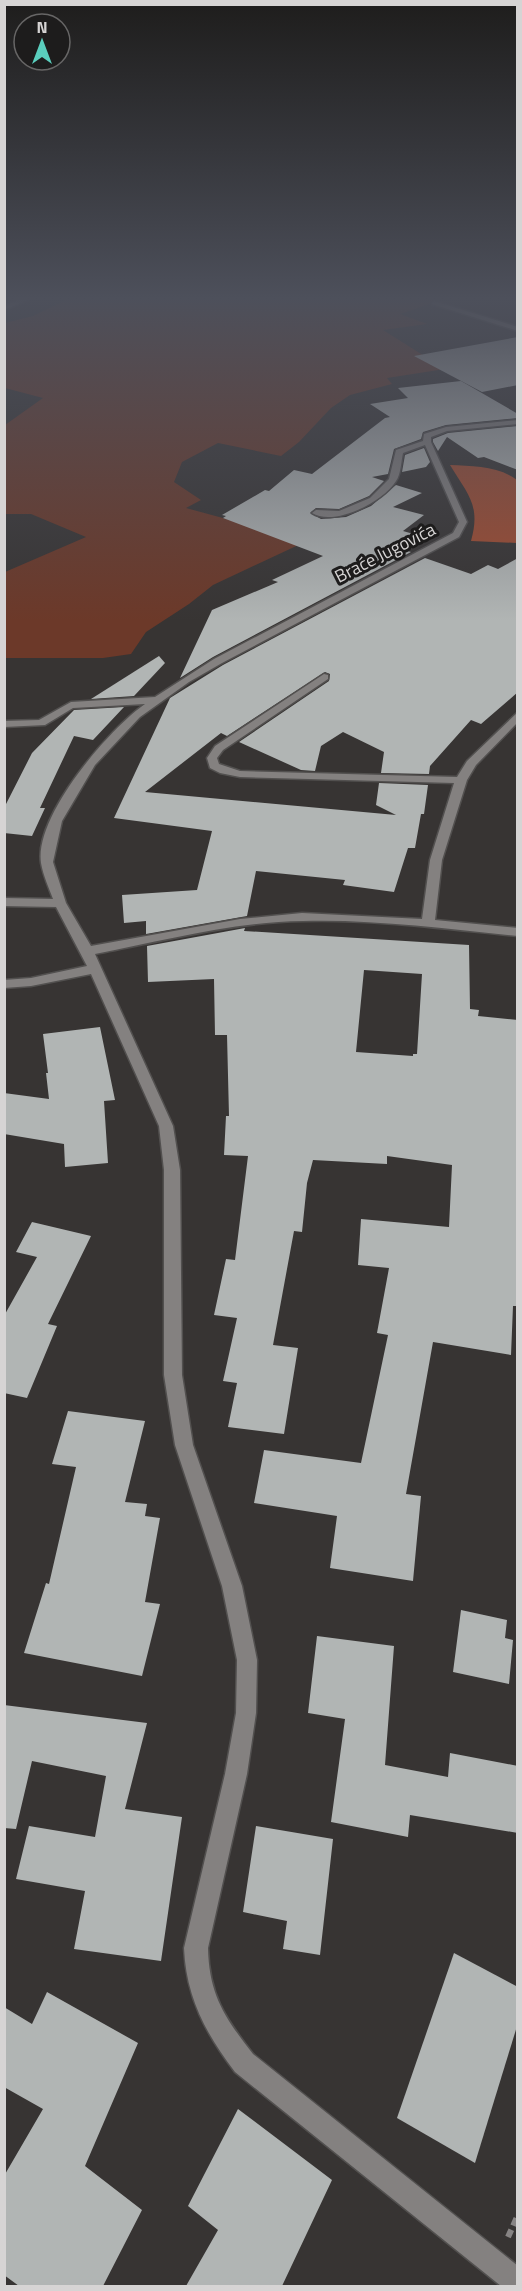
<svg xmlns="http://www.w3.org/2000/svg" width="522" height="2291" font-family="'Titillium Web',sans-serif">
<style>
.green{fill:#6c3929}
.forest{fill:#a14c31}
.building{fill:#b1b5b4;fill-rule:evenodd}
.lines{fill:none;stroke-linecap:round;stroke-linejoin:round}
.minor-casing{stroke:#52504f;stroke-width:3}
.path{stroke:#878484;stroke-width:6;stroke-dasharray:8 4.5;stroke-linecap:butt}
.minor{fill:#848180;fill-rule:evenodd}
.labels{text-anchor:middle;stroke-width:6;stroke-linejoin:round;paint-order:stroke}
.far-street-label{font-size:18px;fill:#d6d4d4;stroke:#1d1c1c}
</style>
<rect width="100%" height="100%" fill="#373433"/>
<path class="green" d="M66,300h375l-41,14 27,10 -44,6 62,39 -58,9 5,6 -42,11 -19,13 -32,34 -18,14 -63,-13 -36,19 -8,20 27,18 -15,8 121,33 -94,44 -24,19 -43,28 -15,22 -28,4h-98v-86l81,-35 -55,-23h-26v-89l38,-27 -38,-10v-65l28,-7z"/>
<path class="forest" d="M450,465c23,1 49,1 67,15v63l-46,-2c10,-36 -3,-46 -21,-76z"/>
<g class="building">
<path d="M518,337v48l-36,7 -68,-36z"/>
<path d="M461,381l57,33v4l-72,7 -23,7 -2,7 -27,10 -6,25 -16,3 12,4 -15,15 -30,13 -23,-1 -6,5 11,6 25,-2 25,-11 25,-21 26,8 -29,14 31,8 -21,16 21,6 -20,13 7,2 -198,105 -33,21 32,-68 66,-28 -6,-2 51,-24 -100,-38 3,-2 -4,-1 43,-25 4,1 25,-21 18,4 73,-56 5,-1 -20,-13 38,-6 -10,-10z"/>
<path d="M518,426v44l-34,-13 -6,1 -31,-21 -9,14 -5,-9v-3l15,-6z"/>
<path d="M424,448l6,14 -4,5 -24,5 3,-17z"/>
<path d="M425,558l46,16 17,-9 10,4 20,-11v134l-37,32 -10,-4 -41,46 -1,8 -48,-1 3,-21 -41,-20 -22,14 -6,25 -14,-1 -62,-28 90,-61 1,-7 -5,-2 -98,64 -6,-3 -76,59 251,23 -20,-10 3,-22 49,2 -4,29h-3l-6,34h-7l-14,44 -51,-7 2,-5 -89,-9 -9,45 -101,18v-13l-22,2 -2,-28 75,-5 15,-59 -98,-13 56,-120 53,-33z"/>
<path d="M159,656l6,7 -31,33 -43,3z"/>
<path d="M124,707l-31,33 -19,-4 -34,72h5l-13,28 -28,-3v-25l28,-55 42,-43z"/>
<path d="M245,928l-1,3 225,14 1,64 9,1 -1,6 40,4v286h-5l-2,49 -78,-13 -27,152 15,2 -8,85 -83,-13 7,-52 -83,-13 10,-53 97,13 27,-128 -11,-2 12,-65 -31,-3 3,-46 88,8 3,-62 -65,-9v8l-74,-4 -6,23 -5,49 -8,-1 -21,114 25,3 -14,86 -56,-7 9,-44 -14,-2 14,-63 -23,-3 12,-56 9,1 13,-104 -24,-1 2,-39h3l-2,-81h-12l-1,-56 -66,3 -1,-36zM364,970l58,4 -5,80h-4v2l-57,-4z"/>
<path d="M100,1027l15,73 -11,1 4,62 -43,4 -1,-23 -60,-10v-41l45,6 -3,-26h2l-5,-39z"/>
<path d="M32,1222l59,14 -43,88 9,2 -30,72 -23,-5v-77l33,-59 -21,-5z"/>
<path d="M68,1411l77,10 -20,81 22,2 -2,12 15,2 -15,84 15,2 -18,72 -118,-23 22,-70 3,1 27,-117 -24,-3z"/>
<path d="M461,1610l46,10 -2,18 8,2 -4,44 -56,-12z"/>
<path d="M317,1636l77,10 -9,119 63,12 2,-24 68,13v67l-108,-18 -2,22 -77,-15 14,-103 -37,-6z"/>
<path d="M4,1705l143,18 -22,86 57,8 -21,144 -87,-12 11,-58 -69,-12 13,-53 66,11 11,-61 -74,-15 -16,68 -12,-1z"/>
<path d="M256,1826l77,13 -13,116 -37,-6 4,-28 -44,-9z"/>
<path d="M454,1953l64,34v36l-43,140 -78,-45z"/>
<path d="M47,1992l91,51 -53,123 57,44 -39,76h-84l-15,-11v-99l39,-67 -39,-22v-80l28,17z"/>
<path d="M238,2109l94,71 -50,106h-96l32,-56 -30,-24z"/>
</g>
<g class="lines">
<defs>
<g id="minor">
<path d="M19,300h9l-24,10v-4z"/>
<path d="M434,301l84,26v4l-86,-27z"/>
<path d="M518,420v4l-71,7 -16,6v5l36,80 -8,15 -237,126 -33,19 -49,35 -45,48 -33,56 -9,41 13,41 25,43 149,-27 62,-6 120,6 8,-59 24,-77 -214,-6 -20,-4 -10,-5 -3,-10 8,-12 109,-72 4,1v4l-105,71 -6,8 2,6 21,7 217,6 10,-16 51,-49v10l-42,43 -9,15 -25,80 -7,60 83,8v8c-72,-7 -144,-17 -215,-15 -70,1 -140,20 -208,33l78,172 7,44 2,205 11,70 49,141 15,74 -1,53 -9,61 -39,174c1,47 17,70 45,106l265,212v20h-17l-266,-214c-29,-38 -49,-75 -51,-124l41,-174 11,-61 1,-53 -15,-74 -47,-141 -11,-70v-205l-5,-44 -68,-152 -60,12 -27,2v-8l27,-2 56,-12 -31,-59 -52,-1v-8l49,1c-4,-11 -10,-24 -12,-36 -7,-47 68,-134 104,-159l-72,4 -28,17 -41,2v-6l35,-1 32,-18 84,-5 59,-38 239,-126 6,-11 -34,-77 -22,8c-2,9 -2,21 -7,28 -13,21 -62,46 -84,32l4,-3 23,1 31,-13 19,-19 7,-29 27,-9 1,-7 22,-7z"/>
</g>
</defs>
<use href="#minor" class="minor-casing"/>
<path class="path" d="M508,2237l10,-22"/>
<use href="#minor" class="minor"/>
</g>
<linearGradient id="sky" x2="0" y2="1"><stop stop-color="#1e1d1c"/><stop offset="0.48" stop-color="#4d505b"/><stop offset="1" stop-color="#4d505b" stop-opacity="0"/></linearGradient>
<rect width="522" height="621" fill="url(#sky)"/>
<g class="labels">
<g class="far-street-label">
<text transform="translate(385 553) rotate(-27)" y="6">Braće Jugovića</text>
</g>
</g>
<rect width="522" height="2291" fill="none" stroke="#d6d4d4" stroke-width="12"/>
<g transform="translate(42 42)"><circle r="28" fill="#1d1c1c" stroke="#676666" stroke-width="1.5"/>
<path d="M0-4.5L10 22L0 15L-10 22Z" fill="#5acebd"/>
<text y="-9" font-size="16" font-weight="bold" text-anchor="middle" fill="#d6d4d4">N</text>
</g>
</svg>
